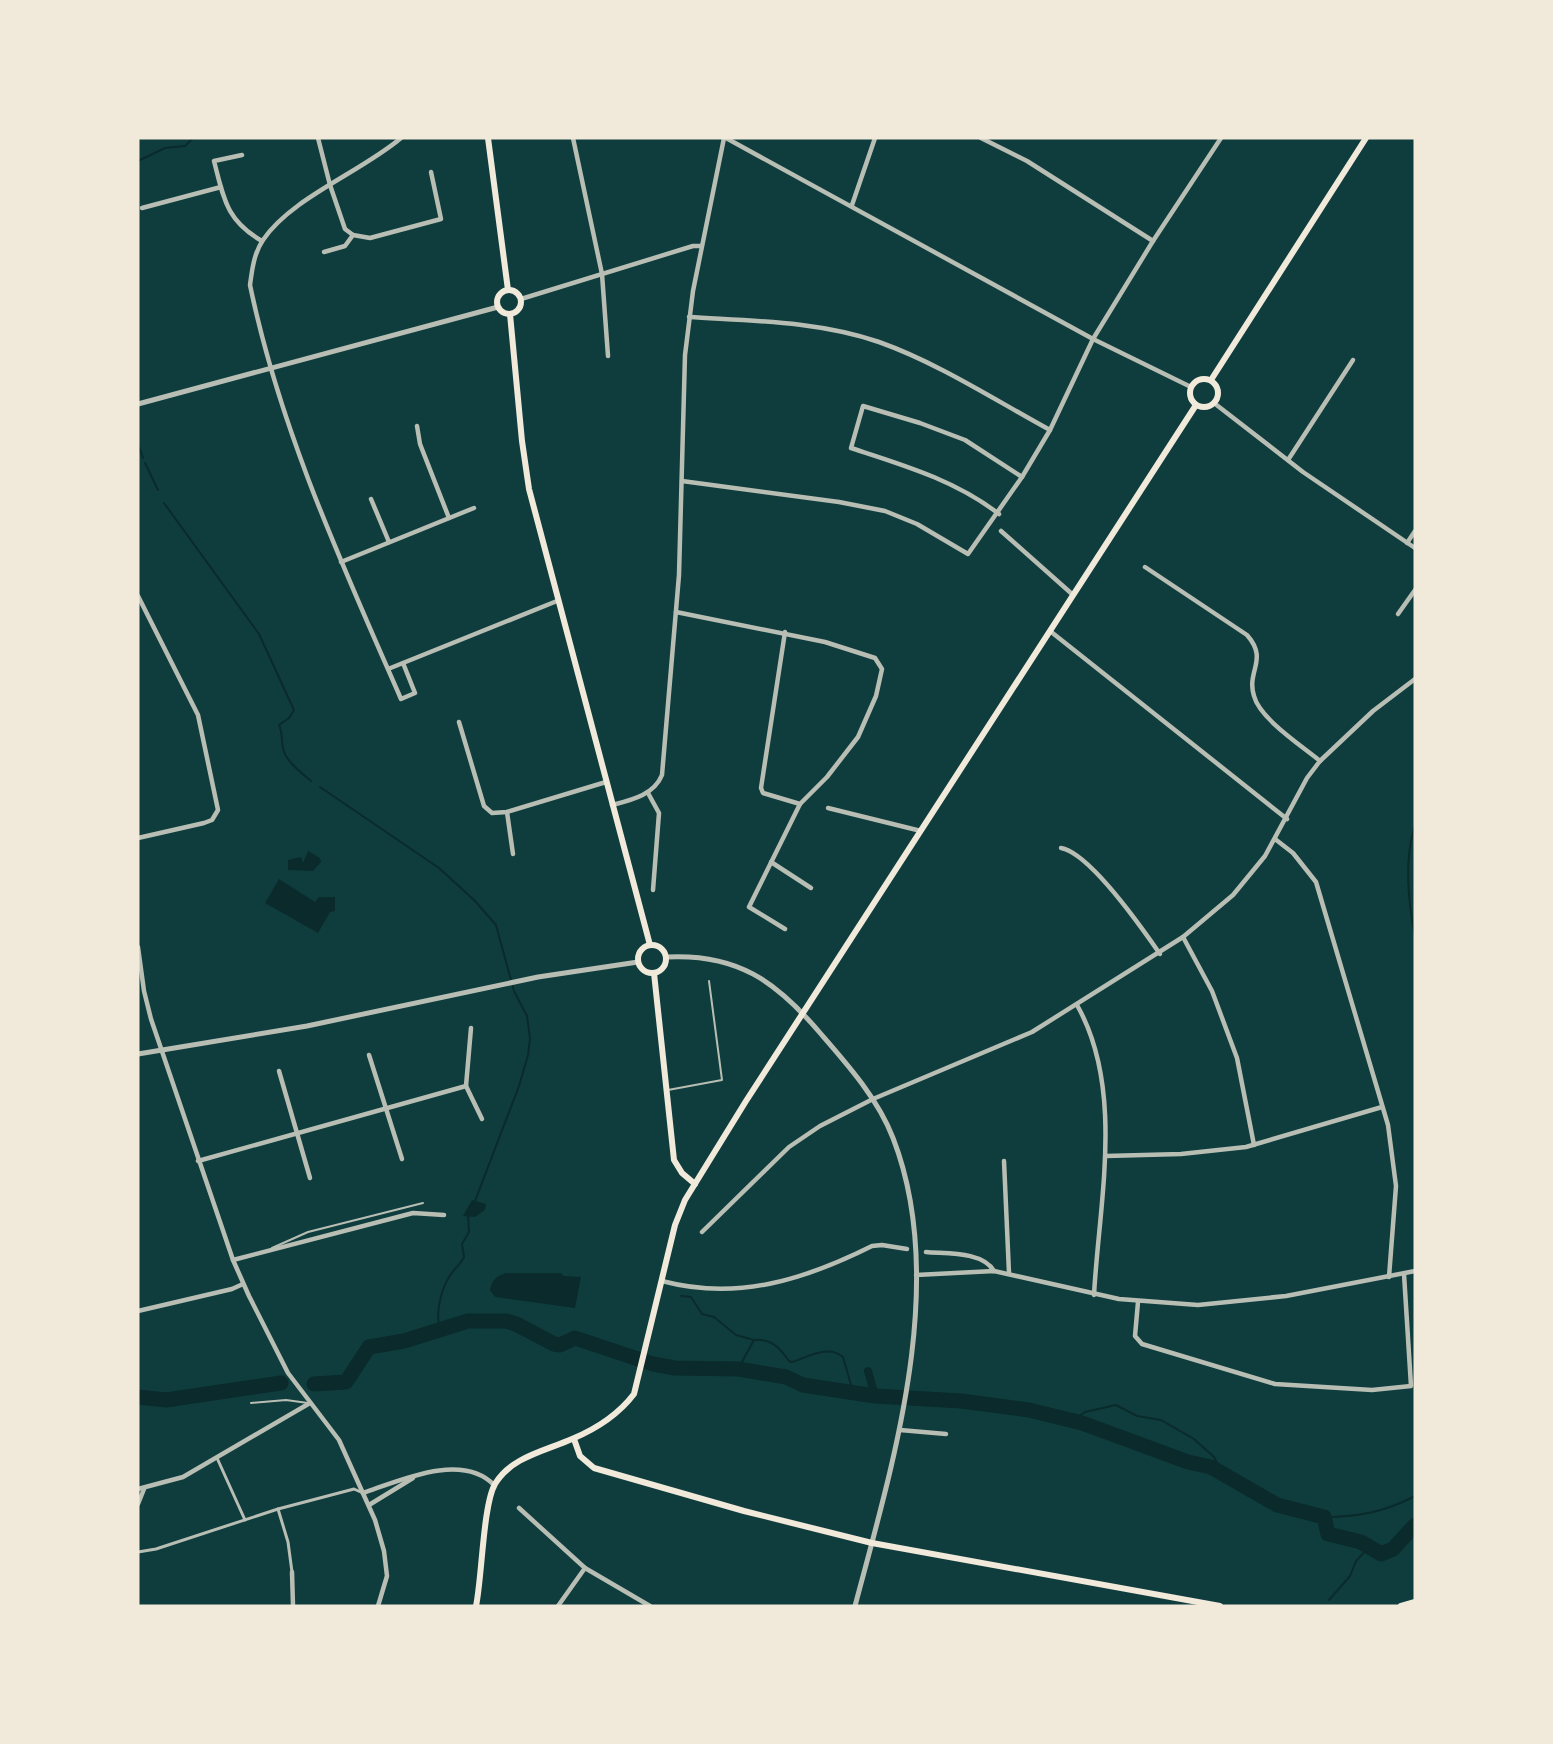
<svg xmlns="http://www.w3.org/2000/svg" width="1553" height="1744" font-family="'PT Serif',serif">
<style>
.water{fill:#0a2a2b}
.lines{fill:none;stroke-linecap:round;stroke-linejoin:round}
.stream{stroke:#0a2a2b;stroke-width:2}
.canal{stroke:#0a2a2b;stroke-width:8}
.river{stroke:#0a2a2b;stroke-width:15}
.service{stroke:#b8beb3;stroke-width:2}
.pedestrian{stroke:#b8beb3;stroke-width:3}
.minor{stroke:#b8beb3;stroke-width:4.5}
.tertiary{stroke:#b8beb3;stroke-width:5}
.secondary{stroke:#f1e9da;stroke-width:6}
</style>
<rect width="100%" height="100%" fill="#0f3d3e"/>
<g class="water">
<path d="M308,851l12,7 1,4 -8,9 -25,-1v-10l13,-3 2,6z"/>
<path d="M279,879l36,23 4,-5h16v14l-5,1 -12,21 -53,-30z"/>
<path d="M472,1200l14,4 -1,6 -10,7 -12,-1z"/>
<path d="M506,1273h55l3,3 17,1 -6,31 -80,-11 -5,-7c2,-10 6,-14 16,-17z"/>
</g>
<g class="lines">
<g class="stream">
<path d="M138,161l27,-13 20,-2 8,-8"/>
<path d="M138,444l5,14"/>
<path d="M145,463l13,27"/>
<path d="M164,503l95,131 35,76 -5,8 -10,7c4,9 2,14 4,23 2,13 19,25 28,33"/>
<path d="M320,787l119,81 36,33 21,24 18,66 13,25 3,22 -2,17 -9,31 -44,115"/>
<path d="M1415,825c-11,33 -7,77 0,111"/>
<path d="M681,1296l10,1 11,17 12,3 22,18 18,5"/>
<path d="M440,1329c-5,-15 1,-39 9,-52 4,-7 11,-12 15,-20l-2,-13 7,-12 -1,-18"/>
<path d="M738,1369l16,-29c17,-2 26,8 35,21l3,1c16,-5 36,-18 51,-5l10,35"/>
<path d="M1073,1420l12,-8 31,-7 21,11 24,4 33,19 20,18 9,17"/>
<path d="M1324,1517c33,0 61,-5 91,-21"/>
<path d="M1329,1600l21,-24 6,-15 13,-14"/>
</g>
<path class="canal" d="M868,1371l7,25"/>
<g class="river">
<path d="M314,1384l32,-2 23,-35 35,-6 64,-20h38l10,3 38,20 6,1 15,-7 78,26 22,4 63,1 48,8 17,8 72,11 86,5 68,9 53,13 106,39 23,5 66,38 47,12 4,17 33,8 20,12 12,-5 22,-24"/>
<path d="M138,1397l28,3 115,-17"/>
</g>
<g class="service">
<path d="M668,1090l54,-10 -13,-99"/>
<path d="M272,1248l36,-16 115,-29"/>
<path d="M251,1403l35,-3 22,3"/>
</g>
<g class="pedestrian">
<path d="M217,1458l28,62"/>
<path d="M278,1509l10,33 4,30"/>
<path d="M138,1552l18,-3 122,-40 76,-20 9,4"/>
</g>
<g class="minor">
<path d="M318,138l12,47 15,44 8,6 17,3 71,-19 -10,-47"/>
<path d="M573,138l29,136 6,82"/>
<path d="M726,138l367,201 98,48"/>
<path d="M981,138l46,23 126,80"/>
<path d="M242,155l-28,6c10,38 12,59 48,80"/>
<path d="M852,205l23,-67"/>
<path d="M142,208l79,-21"/>
<path d="M324,252l21,-6 8,-11"/>
<path d="M521,299l172,-53h8"/>
<path d="M689,317c64,4 128,4 190,25 59,21 116,58 171,88"/>
<path d="M1214,403l89,69 112,76"/>
<path d="M417,426l3,18 29,74"/>
<path d="M1288,460l65,-100"/>
<path d="M682,481l157,21 46,9 32,13 51,30 54,-77 28,-47 43,-91 60,-98 68,-103"/>
<path d="M371,499l18,43"/>
<path d="M999,514c-44,-34 -96,-49 -148,-66l12,-42 57,17 45,17 57,37"/>
<path d="M1001,531l71,63"/>
<path d="M1407,543l8,-12"/>
<path d="M341,562l133,-54"/>
<path d="M1145,567l102,68c22,25 -1,36 7,61 6,23 48,50 66,65"/>
<path d="M138,596l60,119 20,95 -6,10 -8,3 -66,15"/>
<path d="M676,612l149,30 50,16 7,11 -6,27 -18,41 -31,40 -27,27 -51,103 36,22"/>
<path d="M1398,614l17,-24"/>
<path d="M1050,631l237,188"/>
<path d="M785,632l-24,156 2,5 37,11"/>
<path d="M403,663l154,-62"/>
<path d="M388,669l15,-6 12,30 -14,6c-59,-135 -121,-269 -151,-414 2,-15 4,-32 13,-45 28,-42 98,-68 138,-102"/>
<path d="M459,722l25,84 8,7 15,-1 99,-30"/>
<path d="M648,793l11,20 -6,77"/>
<path d="M612,805c19,-5 42,-10 50,-30l17,-200 6,-220 8,-64 31,-153"/>
<path d="M828,808l93,23"/>
<path d="M507,812l6,42"/>
<path d="M1275,839l18,14 23,29 72,243 8,61 -7,91"/>
<path d="M1061,848c29,5 81,80 99,106"/>
<path d="M771,862l40,26"/>
<path d="M1183,937l29,54 25,67 17,87"/>
<path d="M138,947l6,44 7,28 82,241 16,36 39,77 51,67 36,80 9,31 3,25 -9,30"/>
<path d="M1077,1005c48,85 22,197 17,290"/>
<path d="M369,1055l33,104"/>
<path d="M279,1071l31,107"/>
<path d="M466,1086l16,33"/>
<path d="M1106,1156l75,-2 65,-7 136,-40"/>
<path d="M198,1161l268,-75 5,-58"/>
<path d="M1004,1161l5,112"/>
<path d="M702,1232l87,-85 31,-21 53,-27 159,-67 151,-95 50,-42 32,-39 42,-78 13,-17 53,-50 42,-32"/>
<path d="M926,1252c20,2 56,-1 68,19"/>
<path d="M233,1260l180,-47 31,2"/>
<path d="M916,1275l78,-4 125,28 79,6 88,-9 129,-25"/>
<path d="M662,1281c75,20 142,-1 210,-35l10,-1 25,4"/>
<path d="M1138,1302l-3,34 7,8 133,40 97,6 39,-4 -7,-112"/>
<path d="M138,1311l94,-22 11,-5"/>
<path d="M900,1430l46,4"/>
<path d="M138,1489l45,-12 127,-74"/>
<path d="M363,1493c38,-13 99,-41 131,-8"/>
<path d="M138,1504l6,-15"/>
<path d="M369,1505l44,-27"/>
<path d="M519,1508l66,60 65,38"/>
<path d="M292,1572l1,34"/>
<path d="M558,1606l27,-38"/>
</g>
<g class="tertiary">
<path d="M138,404l360,-97"/>
<path d="M666,957c71,-4 110,24 155,77 27,31 57,65 72,104 56,144 0,325 -38,468"/>
<path d="M138,1054l169,-28 231,-49 100,-15"/>
</g>
<g class="secondary">
<path d="M488,138l20,152"/>
<circle cx="509" cy="302" r="12"/>
<path d="M510,314l12,127 7,48 121,456"/>
<circle cx="1204" cy="393" r="14"/>
<path d="M1211,380l155,-242"/>
<circle cx="652" cy="959" r="14"/>
<path d="M654,973l20,187 8,13 13,11"/>
<path d="M574,1439l6,17 14,12 150,43 128,32 348,63"/>
<path d="M476,1606c6,-28 7,-101 19,-122 16,-27 50,-33 77,-45 24,-10 46,-24 62,-45l41,-169 10,-25 61,-99 450,-696"/>
<path d="M1401,1606l14,-4"/>
</g>
</g>
<rect width="1553" height="1744" fill="none" stroke="#f1e9da" stroke-width="279"/>
</svg>
